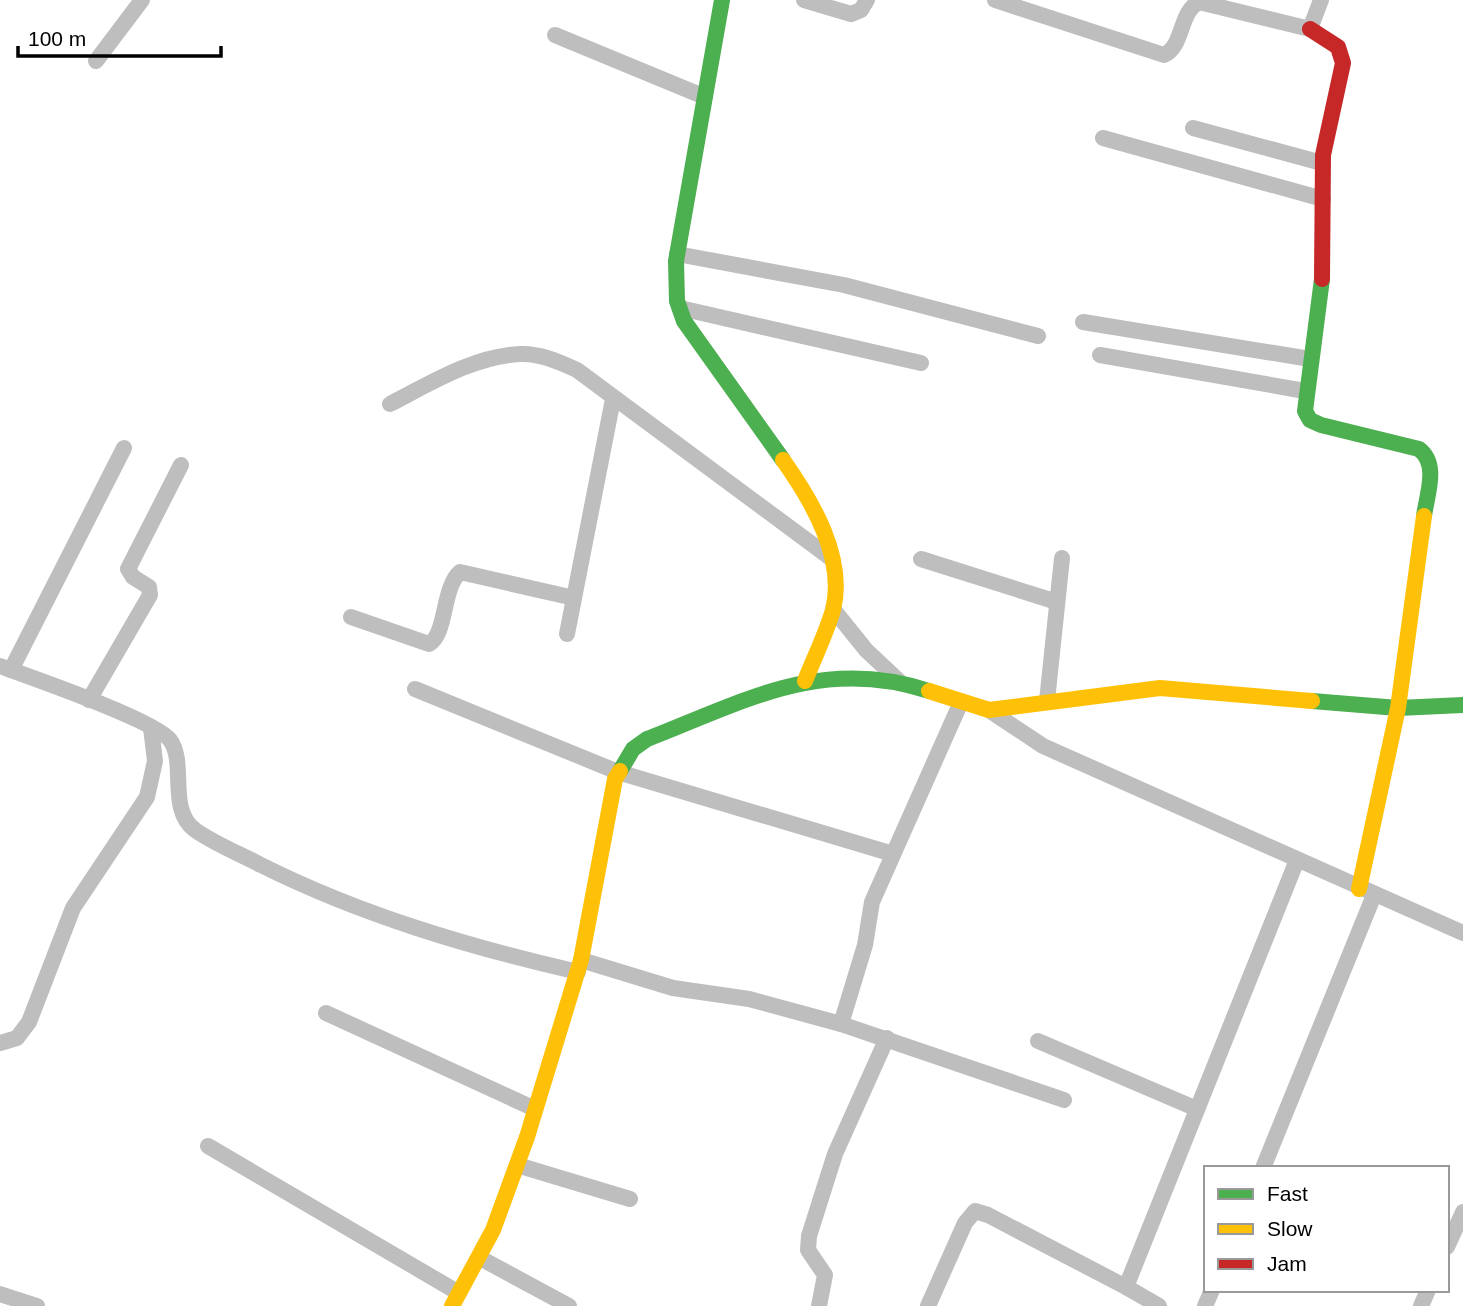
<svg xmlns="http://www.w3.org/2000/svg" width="1463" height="1306" font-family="Helvetica,sans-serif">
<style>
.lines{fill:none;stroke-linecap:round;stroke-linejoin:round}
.street{stroke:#bebebe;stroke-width:16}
.fast{stroke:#4caf50;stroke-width:16}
.slow{stroke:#ffc107;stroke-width:16}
.jam{stroke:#c62828;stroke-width:16}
</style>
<rect width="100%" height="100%" fill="#fff"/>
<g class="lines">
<g class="street">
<path d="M804,0l47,14 10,-4 6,-10"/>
<path d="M995,0l169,55c20,-9 15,-43 35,-53l111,27 11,-29"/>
<path d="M555,35l150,62"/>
<path d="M96,61l46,-61"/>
<path d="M1193,128l129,35"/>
<path d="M1103,138l220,61"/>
<path d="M677,254l167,31 194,51"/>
<path d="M680,308l241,55"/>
<path d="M1083,322l227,37"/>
<path d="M1100,355l205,36"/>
<path d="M390,404c39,-20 84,-48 130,-50 20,-1 39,8 57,16l255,189"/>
<path d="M921,559l136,43"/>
<path d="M833,609l33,41 33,31"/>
<path d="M351,617l78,27c18,-10 13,-56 31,-72l114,26"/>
<path d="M567,634l46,-235"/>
<path d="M0,666c30,11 155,54 170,74 17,23 -3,69 25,90 20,14 45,24 66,35 100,50 208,82 317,107"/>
<path d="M11,670l113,-222"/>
<path d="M415,689l203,83 275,82"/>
<path d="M89,700l61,-105 -1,-8 -16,-10 -5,-8 53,-104"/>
<path d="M1047,701l15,-143"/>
<path d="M989,710l54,36 420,187"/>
<path d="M581,960l92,28 76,11 92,25 223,76"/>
<path d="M326,1013l209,96"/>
<path d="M841,1024l24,-79 7,-43 89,-200"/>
<path d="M1038,1041l159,68"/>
<path d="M0,1043l17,-5 12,-16 44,-114 74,-111 8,-36 -4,-33"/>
<path d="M208,1146l251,147"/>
<path d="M517,1165l113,34"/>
<path d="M1263,1168l111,-273"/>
<path d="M1447,1247l16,-35"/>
<path d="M480,1258l89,48"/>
<path d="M0,1294l37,12"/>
<path d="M819,1306l6,-31 -17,-25 1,-14 26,-82 52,-116"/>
<path d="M928,1306l37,-83 10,-12 13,4 138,72"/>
<path d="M1159,1306l-33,-19 171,-427"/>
<path d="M1205,1306l7,-16"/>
<path d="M1421,1306l7,-16"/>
</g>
<g class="fast">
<path d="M722,0l-46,261 1,40 7,20 99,139"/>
<path d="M1322,279l-17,132 5,9 11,5 98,24c20,15 8,45 5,67"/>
<path d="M1312,701l86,7 65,-3"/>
<path d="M620,771l13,-22 14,-10c98,-38 175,-83 282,-48"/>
</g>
<g class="slow">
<path d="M783,460c29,41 63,98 50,150 -7,24 -19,48 -28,71"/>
<path d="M929,691l60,19 171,-22 152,13"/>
<path d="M1359,889l39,-181 26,-192"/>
<path d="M452,1306l41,-76 34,-93 54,-177 34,-181 5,-8"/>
</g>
<path class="jam" d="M1310,29l28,18 5,16 -20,92 -1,124"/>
</g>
<rect x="1204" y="1166" width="245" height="126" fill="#ffffff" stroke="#999999" stroke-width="2"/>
<rect x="1218" y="1189" width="35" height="10" fill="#4caf50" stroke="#999999" stroke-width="2"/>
<text x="1267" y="1201" font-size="21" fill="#000000">Fast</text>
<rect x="1218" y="1224" width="35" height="10" fill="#ffc107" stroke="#999999" stroke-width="2"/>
<text x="1267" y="1236" font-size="21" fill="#000000">Slow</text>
<rect x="1218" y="1259" width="35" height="10" fill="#c62828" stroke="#999999" stroke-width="2"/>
<text x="1267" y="1271" font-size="21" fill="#000000">Jam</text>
<path d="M18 46v10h203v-10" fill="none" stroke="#000000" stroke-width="3.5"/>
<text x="28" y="46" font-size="21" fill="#000000" stroke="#ffffff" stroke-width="5" paint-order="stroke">100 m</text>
</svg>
